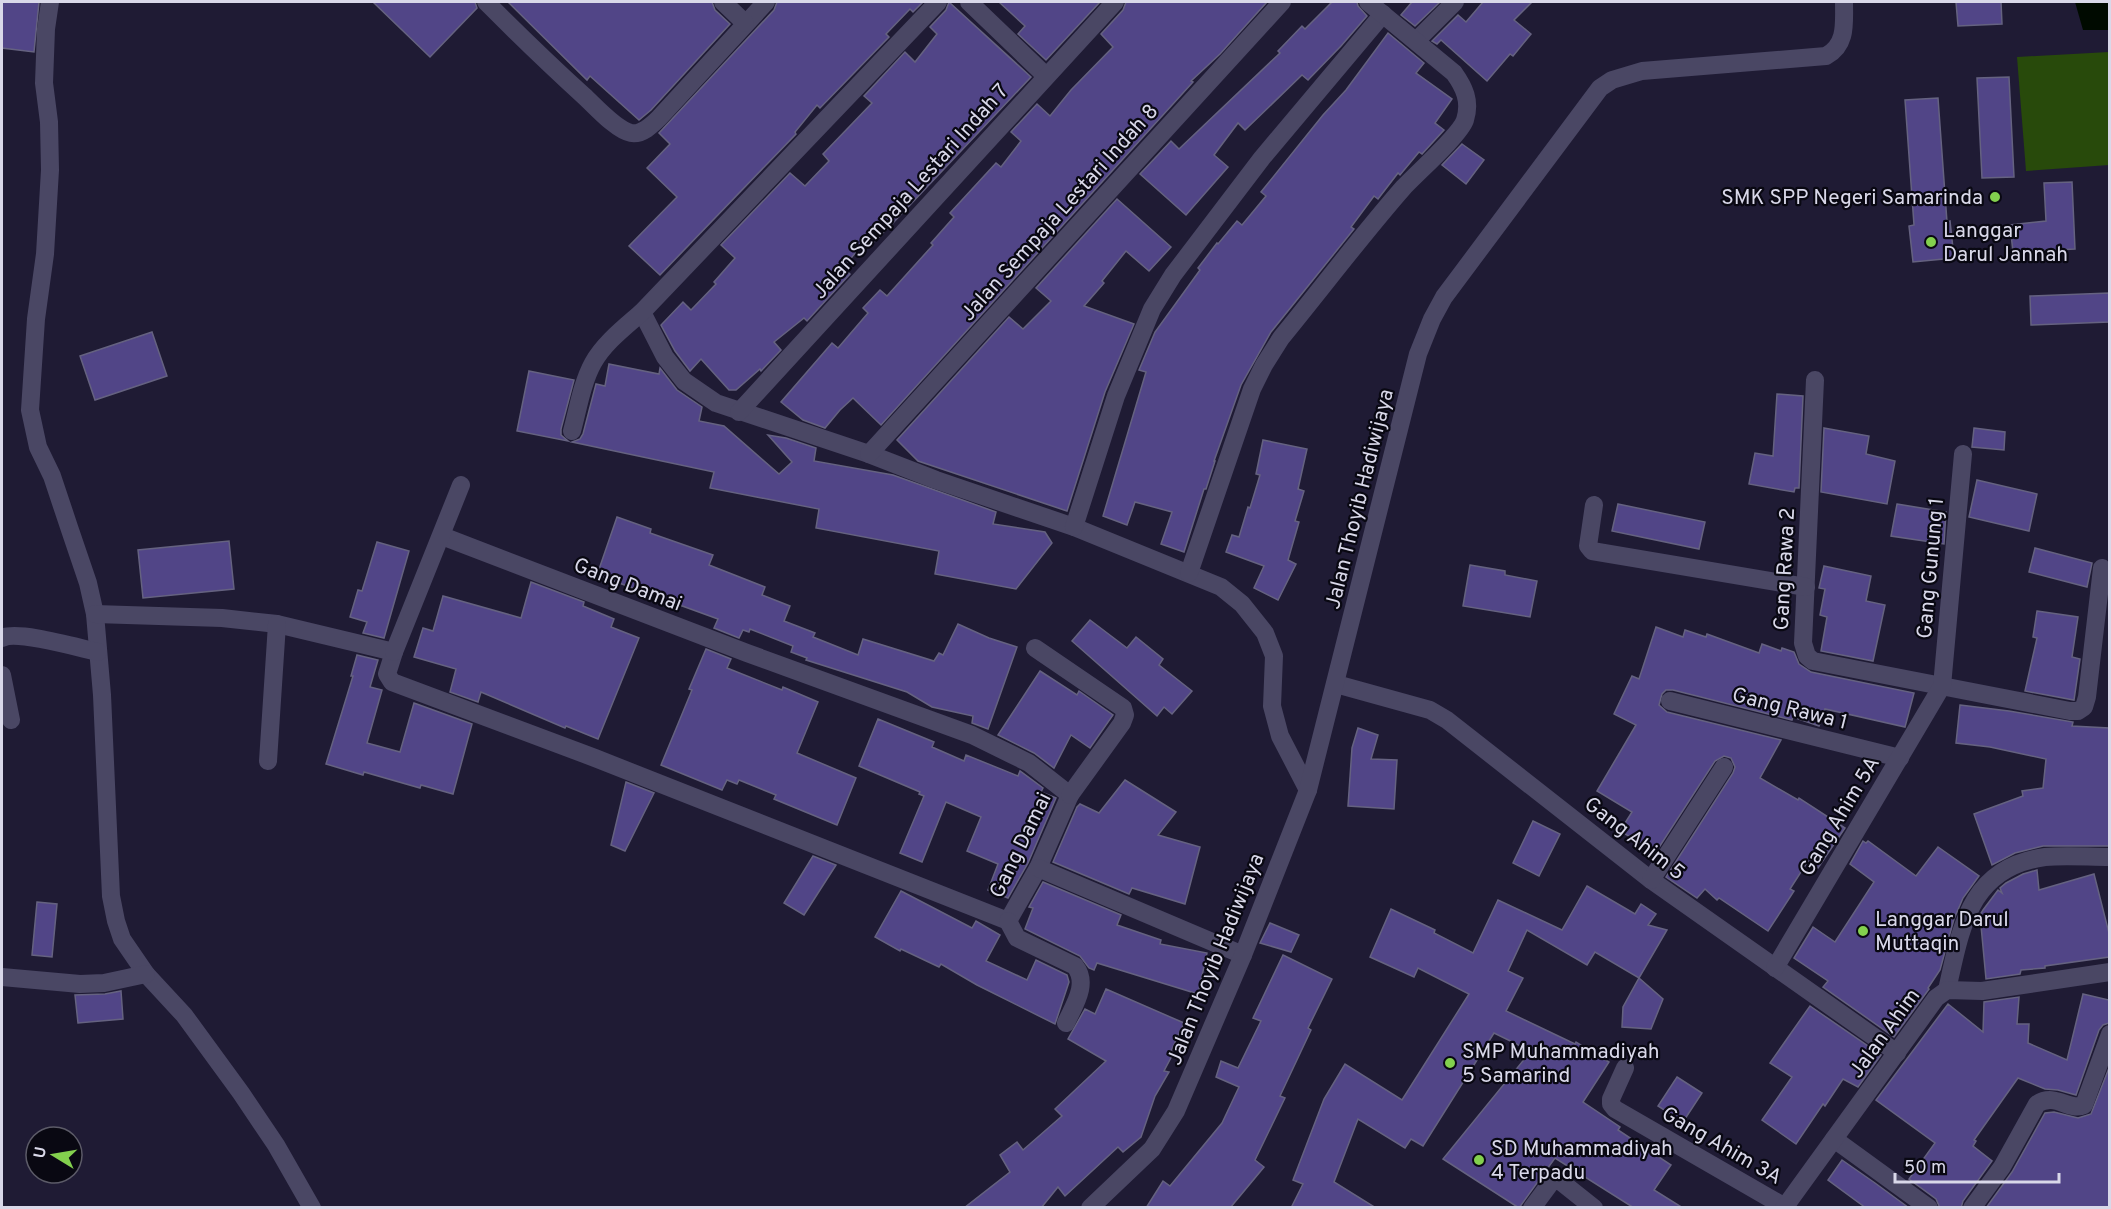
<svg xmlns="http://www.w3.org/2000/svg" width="2111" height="1209" font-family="Overpass,sans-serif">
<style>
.green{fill:#284a0b}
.water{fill:#000a00}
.building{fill:#514587;stroke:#656280;stroke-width:1.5}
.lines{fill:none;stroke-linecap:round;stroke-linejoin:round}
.minor{stroke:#4a4764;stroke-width:18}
.poi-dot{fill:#83d04e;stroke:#090812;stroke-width:2}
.labels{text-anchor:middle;stroke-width:4.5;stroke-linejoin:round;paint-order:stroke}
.street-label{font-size:21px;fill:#d9d8e9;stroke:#090812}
.poi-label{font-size:21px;fill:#d9d8e9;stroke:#090812;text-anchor:start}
</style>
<rect width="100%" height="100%" fill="#1f1b34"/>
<path class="green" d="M2109,52v113l-83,6 -9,-114z"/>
<path class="water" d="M2075,2h34v28h-26z"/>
<g class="building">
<path d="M2,2h37l-5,50 -32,-4z"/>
<path d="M373,2h102l2,6 -47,49z"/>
<path d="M508,2h204l3,8 15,14 -79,86 -12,10 -49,-44 -3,4z"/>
<path d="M777,2h146l-10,10 -3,-3 -24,25 3,3 -69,71 -3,-3 -22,27 1,2 -136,141 -31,-29 48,-49 -30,-29 23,-24 -11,-11 115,-123z"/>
<path d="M949,2l82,75 -139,147 -22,22 -5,-5 -22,27 7,6 -43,47 -3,-3 -30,24 7,8 -20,21 -1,-2 -24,21h-7l-28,-31 -11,12 -15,-20 -14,-26 22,-23 8,8 25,-26 -2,-2 21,-24 -14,-13 69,-72 15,13 24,-25 -6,-7 49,-51 -8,-7 41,-44 10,10 22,-28 -7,-7 16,-17z"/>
<path d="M999,2h101l-54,58 -28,-26 7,-8z"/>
<path d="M1126,2h141l-47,52 -29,27 2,1 -312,343 -28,-27 -13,12 -15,18 -22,-8 -22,-18 51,-59 6,5 30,-35 -5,-5 17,-18 7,6 46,-51 -2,-2 23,-26 -4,-4 46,-50 5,4 20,-26 -10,-9 26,-28 13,12 21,-26 42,-43 -12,-13 22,-24z"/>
<path d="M1332,2h25l1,4 9,10 -26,30 -33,34 -6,-5 -57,55 -7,-7 -24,32 14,12 -42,48 -46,-41 31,-33 8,8 101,-96 -2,-2 24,-25 3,3z"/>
<path d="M1412,2h28l-25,24 -14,-11z"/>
<path d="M1483,2h49l-18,18 17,14 -18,22 -3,-2 -23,27 -46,-41 -4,4 -5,-3 26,-26 8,7z"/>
<path d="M1956,2h45l1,22 -44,2z"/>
<path d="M1388,33l36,30 -8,10 36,26 -17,24 9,7 -22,24 -3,-2 -19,23 -2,-2 -20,26 -4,-3 -23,31 3,2 -83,103 -30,53 -27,76h1l-9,28h-2l-20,63 -23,-8 11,-32 -37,-10 -8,23 -24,-9 43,-144 -7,-2 16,-38 45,-62 -2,-2 19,-25 1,1 19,-23 5,4 24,-29 -5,-4 62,-77 23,-25z"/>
<path d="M2009,77l5,100 -32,1 -5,-100z"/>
<path d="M1938,98l9,124 3,-1 4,37 -41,4 -4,-36 5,-1 -9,-125z"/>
<path d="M1462,144l22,16 -18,24 -24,-19z"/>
<path d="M2072,182l3,67 -62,3 -3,-27 36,-4 -2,-38z"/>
<path d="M1117,199l54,48 -22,24 -23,-20 -24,30 2,2 -20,23 50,18 -29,68 -38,119 -149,-50 -21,-21 112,-123 14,12 28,-28 -15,-13z"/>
<path d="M2109,293v29l-78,3 -1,-29z"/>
<path d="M152,332l15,44 -72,24 -15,-44z"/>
<path d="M609,364l50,10 1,-6 17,22 25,17 -3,14 25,5 55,48 13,-12 -24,-27 18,3 30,10 -2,13 79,14 103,37 -3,12 52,8 7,11 -36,46 -81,-15 4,-23 -123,-23 3,-19 -109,-21 4,-16 -142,-30 8,-3 3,-5 13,-50 9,2z"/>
<path d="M529,371l45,9 -13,49v6l7,6 -51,-10z"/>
<path d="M1777,394l26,2 -4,92h-4l-1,4 -45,-8 6,-31 18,3z"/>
<path d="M1824,428l45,8 -3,18 29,7 -8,43 -66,-12z"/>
<path d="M1974,428l31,4 -1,18 -32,-3z"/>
<path d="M1263,440l44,9 -9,40 6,2 -9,30 4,1 -11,38 8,4 -18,36 -24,-12 10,-22 -38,-14 6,-17 7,2 9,-30 2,1 10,-33 -4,-1z"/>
<path d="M1977,480l60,14 -8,37 -60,-14z"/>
<path d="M1618,504l87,18 -6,27 -87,-18z"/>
<path d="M1897,504l49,8 -2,32 -53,-8z"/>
<path d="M617,517l34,12 -1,4 63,22 -4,10 56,22 -3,8 28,11 -6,15 31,12 -2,4 45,18 5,-16 71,22 5,-8 4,2 15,-31 31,14 28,9 -29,82 -16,-6 1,-7 -41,-9 -25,-15 -101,-32 1,-2 -16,-6 2,-6 -43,-17 -1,3 -6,-2 -4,8 -25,-10 4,-9 -121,-44z"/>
<path d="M229,541l5,48 -91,9 -5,-48z"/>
<path d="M377,542l32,9 -25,87 -21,-5 4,-11 -17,-5 8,-27 4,1z"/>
<path d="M2035,548l57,15 -5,24 -58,-15z"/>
<path d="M1470,565l35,6v4l32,6 -7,36 -67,-11z"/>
<path d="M1824,566l47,10 -5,25 19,4 -12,56 -52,-10 6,-34 -7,-2 5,-26 -6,-1z"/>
<path d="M531,582l53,20 -1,4 31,13 -3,8 28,11 -41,101 -32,-13 -1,2 -84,-36 -3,10 -28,-10 6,-23 -42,-12 9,-29 10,3 10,-35 78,22z"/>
<path d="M2037,611l41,6 -6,40 8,2 -6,41 -49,-9 12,-53 -4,-1z"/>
<path d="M1090,620l37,28 9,-11 27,22 -4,6 33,26 -20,23 -8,-7 -7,9 -85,-75z"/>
<path d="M1656,627l27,10 2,-7 21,7 1,-3 52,19 3,-9 19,7 1,-3 12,4 5,12 12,8 103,21 -9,34 -80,-18 -6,17 -26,-9 -1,3 -119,-30h-7l-4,4 -3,11 8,7 114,28 -21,38 38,22 1,-2 46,30 -27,40 -10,-7 -18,28 4,2 -26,40 -49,-33 -2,2 -12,-11 -8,9 -31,-21 67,-104 2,-6 -4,-9 -7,-2 -9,5 -59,91 -36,-21 12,-19 -35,-21 39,-66 -22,-11 18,-38 7,3z"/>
<path d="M706,649l25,10 -4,9 55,22 1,-3 35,15 -21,51 59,25 -19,47 -63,-26 2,-4 -37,-15 -2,4 -10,-4 -5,10 -61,-25 31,-75 -3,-1z"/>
<path d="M357,655l21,5 -8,27 12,3 -15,53 33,9 14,-49 58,21 -19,70 -32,-9 -1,3 -56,-16 -1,3 -37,-11 27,-88h-2z"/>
<path d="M1040,671l37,24 2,-4 34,24 -23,33 -19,-13 -17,33 -20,-15 -36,-18z"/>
<path d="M1960,705l49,6 64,11 -1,4 37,2v118h-66l-28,7 -23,12 -18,-51 49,-18 -1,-5 21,-3 3,-29 -56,-12 -34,-4z"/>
<path d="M878,719l56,23 -2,5 32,14 2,-6 52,21 2,-5 23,17 -2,4 15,6 -28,65 -20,35 -20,-8 10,-26 -31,-13 14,-34 -35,-15 -24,60 -22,-9 24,-57 -5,-2 1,-2 -61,-26z"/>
<path d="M1358,728l20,7 -7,24 26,1 -3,49 -46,-3 4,-58z"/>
<path d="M1125,780l51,32 -18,23 42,12 -15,57 -53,-16 -3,6 -76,-32 24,-55 3,-3 19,9z"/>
<path d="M626,782l28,11 -29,58 -14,-6z"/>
<path d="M1533,821l27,13 -21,42 -26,-13z"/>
<path d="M1863,841l3,2 2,-2 48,35 22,-29 41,29 -16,22 -9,21 -14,51 -12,18 1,1 -35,48 -71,-50 5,-6 -34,-23 19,-31 22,15 39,-60 -24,-18z"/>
<path d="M813,856l23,9 -32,50 -20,-12z"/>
<path d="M2037,870l2,20 55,-16 15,59v24l-64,9v2l-24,2 -1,4 -34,5 -6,-64 3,-5 15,-20 4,3 -2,-5 6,-5 17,-9z"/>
<path d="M1043,882l78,33 -4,10 44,15 -1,4 47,9 -9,41 -101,-31 -3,7 -5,-2 -9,-12 -55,-27 8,-21 -4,-1z"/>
<path d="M1587,886l48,28 6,-10 15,10 -8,11 19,5 -28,48 -44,-26 -8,13 -60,-35 -19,41 15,7 -17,33 69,33 1,-2 33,20 -26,40 37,25 -2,3 53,35 -17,25 29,18h-49l-79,-50 -36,50 -76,-49 88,-108 -37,-18 -71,113 -12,-7 -6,9 -47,-29 -24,63 42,26h-85l12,-24 -10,-4 31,-81 21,-35 57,36 67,-106 -51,-26 -4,9 -44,-20 21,-48 44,21 -1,3 39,20 25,-53 64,30z"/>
<path d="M901,891l71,37 4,-7 24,14 -14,26 41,19 9,-20 31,15 2,7 -14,42 -78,-39 -36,-21 -2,3 -38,-18 -1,2 -25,-14z"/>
<path d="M37,902l20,2 -5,53 -20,-2z"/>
<path d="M1270,923l29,12 -8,17 -31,-9z"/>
<path d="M1283,955l49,24 -24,49 3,2 -31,66 5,2 -30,62 9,7 -34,41h-84l17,-27 7,5 52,-63 17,-36 -23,-10 5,-16 17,7 23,-47 -8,-3z"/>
<path d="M1639,978l24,21 -12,30 -29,-2 1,-20z"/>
<path d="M1106,989l78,34 -13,28 3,1 -10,19 5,1 -14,24 -14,41 -18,15 -5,-5 -53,49 -7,-9 -17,21h-77l46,-36 -10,-17 17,-13 6,8 39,-34 -7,-7 51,-48 -38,-22 17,-30 10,5z"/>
<path d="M121,991l2,28 -45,4 -3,-28 30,-1z"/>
<path d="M2083,994l26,6v23l-6,2 -4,5 -23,65 -18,-5 -13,-1 -27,-11 -44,62 2,1 -3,5 19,15 -29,40 -2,7h-21l-4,-9 -27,-20 26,-36 -59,-43 72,-96 35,28 1,-30 35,-5 -2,27h12l-1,19 39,17z"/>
<path d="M1810,1006l71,49 -23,32 -15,-8 -18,27 -2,-2 -27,40 -34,-24 30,-43 -22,-14z"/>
<path d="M2109,1068v140h-123l26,-36 33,-59 9,-1 24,6 13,-4z"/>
<path d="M1677,1077l25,16 -19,29 -25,-16z"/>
<path d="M1842,1160l33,23 34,25h-43l-38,-28z"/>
</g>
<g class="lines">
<g class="minor">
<path d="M50,2l-4,27 -2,54 5,39 1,48 -5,84 -9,65 -6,91 8,37 14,29 17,51 19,56 7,31 7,81 9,201 5,25 6,18 24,35 38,41 57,78 35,52 36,63"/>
<path d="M486,2c32,32 64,63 98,94 11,10 32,34 47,37 11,2 21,-8 28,-15l107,-116"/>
<path d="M723,2l22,21"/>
<path d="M969,2l77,74"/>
<path d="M1417,40l38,-38"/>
<path d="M642,312l23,45 19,24 32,22 153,51 67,26 138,47 147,60 21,17 23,29 9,23 -2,50 8,30 28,54"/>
<path d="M1815,380l-12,263 4,13 6,5 257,50h8l6,-4 3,-10 15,-129"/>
<path d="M739,412l376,-410"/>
<path d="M572,431c6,-22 10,-48 21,-68 11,-20 32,-36 49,-51l296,-310"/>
<path d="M869,454l413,-452"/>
<path d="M1594,505l-6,41 4,5 214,36"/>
<path d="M1074,527l42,-131 36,-87 21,-34 89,-117 121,-144"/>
<path d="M1189,573l63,-184 12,-24 17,-27c41,-50 80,-102 122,-150 14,-15 57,-53 62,-68 6,-19 -1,-33 -11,-47l-86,-71"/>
<path d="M95,614l127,4 55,6 117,28 -7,22 5,8 203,76 413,163 30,-53 32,-73 -41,-32 -57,-28 -225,-82 -305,-117"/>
<path d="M2,638c15,-8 77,10 96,14"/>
<path d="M1035,648l88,60 2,7 -3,8 -52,72"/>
<path d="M394,652l67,-167"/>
<path d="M2,675l9,45"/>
<path d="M1336,684l94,26 17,10 204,160 246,173"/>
<path d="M1670,701l230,57"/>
<path d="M268,761l9,-137"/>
<path d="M1038,868l205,87"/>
<path d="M1651,880l73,-113"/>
<path d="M1008,921l9,17 58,28c14,18 -1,39 -9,57"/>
<path d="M1775,968l167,-282 21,-232"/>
<path d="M2,977l78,7 24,-1 42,-9"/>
<path d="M1947,990c14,-62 22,-123 98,-133 21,-2 43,0 65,0"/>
<path d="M1625,1068l-14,31v5l4,5 170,98"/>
<path d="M1834,1139l95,69"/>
<path d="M1090,1208l62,-59 24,-38 67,-156 65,-165 110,-436 14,-35 12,-22 156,-209 12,-8 30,-9 184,-15c21,-11 18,-33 18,-54"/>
<path d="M1532,1208l23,-31 39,31"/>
<path d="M1784,1208l152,-210 11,-8 35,1 128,-19"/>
<path d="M1972,1208l30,-41 35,-63c19,-12 32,8 47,1l26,-71"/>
</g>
</g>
<g class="poi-dot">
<circle cx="1995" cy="197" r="6"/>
<circle cx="1931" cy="242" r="6"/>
<circle cx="1863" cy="931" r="6"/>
<circle cx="1450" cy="1063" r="6"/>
<circle cx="1479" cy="1160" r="6"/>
</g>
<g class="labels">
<g class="street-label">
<text transform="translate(910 191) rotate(-48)" y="7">Jalan Sempaja Lestari Indah 7</text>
<text transform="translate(1059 212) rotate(-48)" y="7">Jalan Sempaja Lestari Indah 8</text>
<text transform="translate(1359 499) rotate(-76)" y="7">Jalan Thoyib Hadiwijaya</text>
<text transform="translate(1930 568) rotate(-85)" y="7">Gang Gunung 1</text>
<text transform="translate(1784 569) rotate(-87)" y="7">Gang Rawa 2</text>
<text transform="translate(628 584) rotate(21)" y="7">Gang Damai</text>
<text transform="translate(1790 708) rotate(14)" y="7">Gang Rawa 1</text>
<text transform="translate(1839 816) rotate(-59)" y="7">Gang Ahim 5A</text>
<text transform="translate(1635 838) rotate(38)" y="7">Gang Ahim 5</text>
<text transform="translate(1020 845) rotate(-64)" y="7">Gang Damai</text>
<text transform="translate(1215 959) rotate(-68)" y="7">Jalan Thoyib Hadiwijaya</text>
<text transform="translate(1884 1033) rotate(-54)" y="7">Jalan Ahim</text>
<text transform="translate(1722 1145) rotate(30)" y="7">Gang Ahim 3A</text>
</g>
<g class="poi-label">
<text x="1983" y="204" text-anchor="end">SMK SPP Negeri Samarinda</text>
<text x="1943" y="237">Langgar<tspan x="1943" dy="24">Darul Jannah</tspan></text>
<text x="1875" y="926">Langgar Darul<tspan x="1875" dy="24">Muttaqin</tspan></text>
<text x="1462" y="1058">SMP Muhammadiyah<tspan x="1462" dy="24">5 Samarind</tspan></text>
<text x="1491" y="1155">SD Muhammadiyah<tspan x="1491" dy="24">4 Terpadu</tspan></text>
</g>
</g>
<rect width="2111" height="1209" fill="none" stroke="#d9d8e9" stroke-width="6"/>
<g transform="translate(54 1155) rotate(281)"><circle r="28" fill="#090812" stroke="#5c5b68" stroke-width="1.5"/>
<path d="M0-4.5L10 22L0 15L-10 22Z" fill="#83d04e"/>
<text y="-9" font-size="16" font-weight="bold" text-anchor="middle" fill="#d9d8e9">U</text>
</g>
<path d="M1895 1173v9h164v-9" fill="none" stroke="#d9d8e9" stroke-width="3"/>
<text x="1904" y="1173" font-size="18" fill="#d9d8e9" stroke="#090812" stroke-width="4.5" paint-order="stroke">50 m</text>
</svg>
